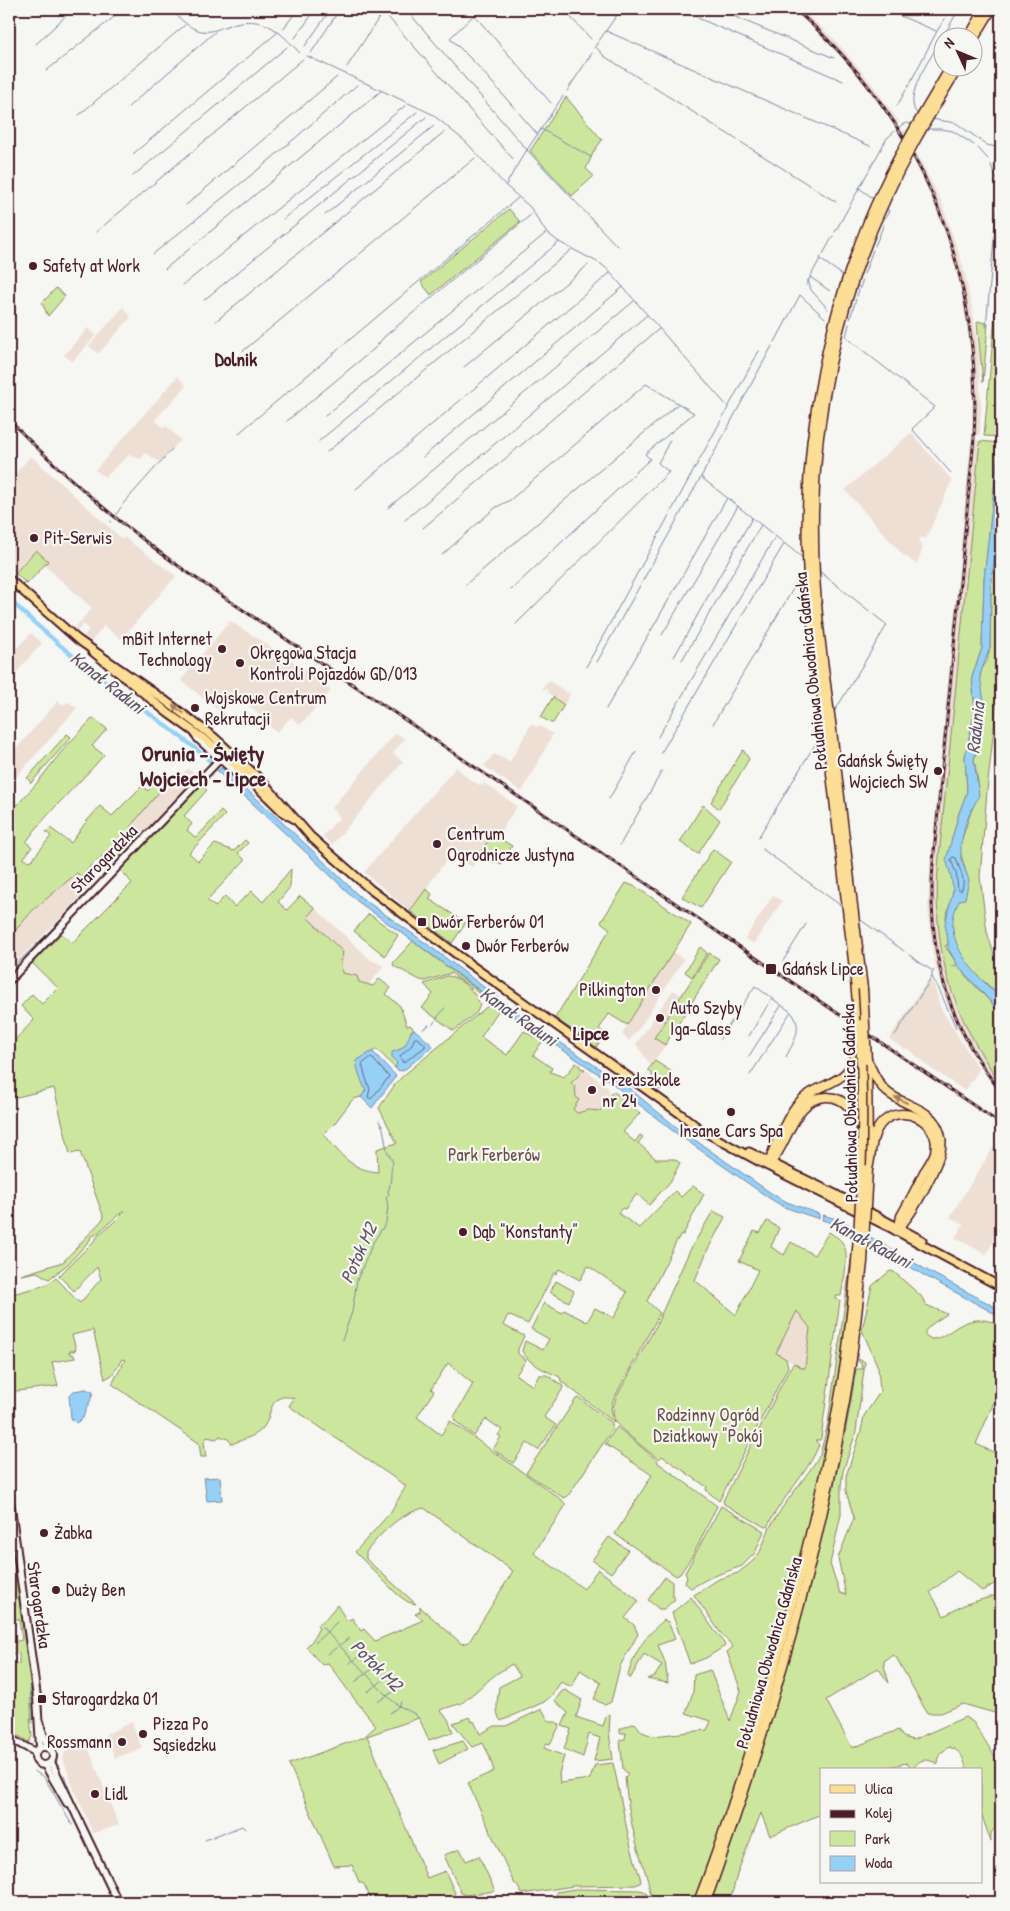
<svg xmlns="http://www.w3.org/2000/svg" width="1010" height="1911" font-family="'Patrick Hand',sans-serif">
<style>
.built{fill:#eedfd5}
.green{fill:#cce79d;stroke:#8b8364}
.water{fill:#96d0f6;stroke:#7889a5}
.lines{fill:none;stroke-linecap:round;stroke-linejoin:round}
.shore{stroke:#68667c;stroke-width:1}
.stream{stroke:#7889a5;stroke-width:1}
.canal{stroke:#96d0f6;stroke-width:4}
.secondary-casing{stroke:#4a1f2b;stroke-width:10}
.primary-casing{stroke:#4a1f2b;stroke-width:11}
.motorway-casing{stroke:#4a1f2b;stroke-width:11}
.secondary{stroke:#f6f6f2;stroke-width:6}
.primary{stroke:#fdde96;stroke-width:7}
.motorway{stroke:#fdde96;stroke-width:8}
.rail-casing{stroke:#4a1f2b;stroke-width:3}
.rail{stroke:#f6f6f2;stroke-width:1;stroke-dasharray:4;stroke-linecap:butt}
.motorway-bridge-casing{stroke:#4a1f2b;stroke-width:11;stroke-linecap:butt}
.motorway-bridge{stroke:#fdde96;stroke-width:8}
.oneway{fill:#a47e60}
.poi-dot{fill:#4a1f2b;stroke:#f6f6f2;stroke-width:2}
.labels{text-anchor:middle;stroke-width:4.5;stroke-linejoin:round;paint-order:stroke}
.poi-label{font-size:18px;fill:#4a1f2b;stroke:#f6f6f2;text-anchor:start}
.street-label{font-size:18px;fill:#4a1f2b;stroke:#f6f6f2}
.park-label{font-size:18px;fill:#6a5148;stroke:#f6f6f2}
.neighbourhood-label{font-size:19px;font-weight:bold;fill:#4a1f2b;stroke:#f6f6f2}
.water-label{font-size:19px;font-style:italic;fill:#615468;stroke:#f6f6f2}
.quarter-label{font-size:20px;font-weight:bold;fill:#4a1f2b;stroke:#f6f6f2}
.district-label{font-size:22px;font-weight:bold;fill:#4a1f2b;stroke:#f6f6f2}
</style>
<rect width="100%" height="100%" fill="#f6f6f2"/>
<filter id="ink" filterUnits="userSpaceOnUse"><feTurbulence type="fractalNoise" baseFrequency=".02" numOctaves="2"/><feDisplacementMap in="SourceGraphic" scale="10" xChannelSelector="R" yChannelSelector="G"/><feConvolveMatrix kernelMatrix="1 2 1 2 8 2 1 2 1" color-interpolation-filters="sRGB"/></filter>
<g filter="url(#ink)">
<g class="built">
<path d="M792,9h9l34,31 37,44 27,38 -5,3 -21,-31 -24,-29 -24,-26z"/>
<path d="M905,130l36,71 22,65 10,47 6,44 2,52 -1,26h-8l1,-36 -2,-46 -12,-75 -14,-47 -18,-47 -28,-51z"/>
<path d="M123,307l8,10 -33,37 -9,-8z"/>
<path d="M88,328l8,7 -24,27 -8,-7z"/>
<path d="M178,376l8,10 -31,34 9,8 2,-2 15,14 -22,22 -13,-9 -6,6 -11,-4 -24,22 -10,-7z"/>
<path d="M911,433l41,47 -26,59 -5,-2 -2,5 4,6 -6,16 -14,-9 -58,-65z"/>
<path d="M971,440l9,1 -41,416 -2,54 5,45 12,45 17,35 30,48v11l-31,-44 -10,-17 -13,-31 -9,-28 -5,-20 -5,-48 2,-38 9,-89 -5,-1 1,-12h5z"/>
<path d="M31,456l91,83 2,-2 52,39 -55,63 -17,-13 -13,16 -7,-6 5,-6 -6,-6 -6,7 -3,-2 18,-21 -48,-43 4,-4 -13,-10 -21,23 -5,-5v-36l3,-4 -3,-3v-46z"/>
<path d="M230,621l92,59 -1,2 10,9 -31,34 -9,-8 -14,15 -10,-8 2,-2 -27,-21 -5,7 -11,-8 -8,10 -37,-30z"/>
<path d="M31,633l11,10 -33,38v-40l8,7z"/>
<path d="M549,681l21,13 -6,11 -17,-13 1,-1 -2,-2 -2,1 -2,-1z"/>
<path d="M58,701l5,4 5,-3 9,6 -65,74 -3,-3v-22z"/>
<path d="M531,724l6,3 1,-2 15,9 -31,58 -38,-26 10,-12 16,8z"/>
<path d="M396,733l9,6 -12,14 10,9 -71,83 -9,-9 17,-19 -9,-9z"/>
<path d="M456,767l14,13 12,6 2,-3 33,23 -20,31 -5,-3 -20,33 -20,-15 -42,59 -46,-39z"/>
<path d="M188,769l9,6 -57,61 -10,-9 34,-41z"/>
<path d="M77,872l14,14 -48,50 -29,27 -5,-7v-18l24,-28z"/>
<path d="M773,895l9,6 -28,43 -9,-5z"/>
<path d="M315,908l56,52 13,6 -16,19 -10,-3 -1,-6 -15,-3 -1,-10 2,-11 -36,-35z"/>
<path d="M673,952l11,7 -44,68 -11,14 -7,-7z"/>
<path d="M928,980l6,4 6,23 39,63 -14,21 -39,-26 -17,-16h-5l-15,-10z"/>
<path d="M673,990l9,6 -27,42 10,7 -14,21 -15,-22z"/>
<path d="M585,1069l23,19 1,3 2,2 -11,18 -11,-1 -12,3 -4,-4 3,-12 -1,-11 -4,-3z"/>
<path d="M999,1138l2,2v89l-15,25 -31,-16 8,-13 -13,-8z"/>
<path d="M797,1311l13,17 -5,40h-4l-25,-15z"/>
<path d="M132,1722l10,26 -27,10 -9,-24z"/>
<path d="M89,1741l2,6 -2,3 30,75 -26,8 -18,-41 -12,-33 2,-7z"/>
</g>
<g class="green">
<path d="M566,97l36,43 -8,11 -8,18 8,7 -22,20 -42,-45z"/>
<path d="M509,209l11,13 -89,73 -10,-13z"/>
<path d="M1001,250v168l-1,19 -16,-1z"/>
<path d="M56,288l9,8 -17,20 -6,-13z"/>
<path d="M978,321l10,3 -5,58 -6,-59z"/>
<path d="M980,441l19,2 -15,136 -2,69 -10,29 3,33 -10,47 2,35 -8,21 -9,34 10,27 -14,43 2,24v4l-3,1 19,28 37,39v71c-52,-74 -70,-136 -62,-227z"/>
<path d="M1001,497v166l-14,128 -7,86 7,55 8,26 6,13v27l-15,-15 -14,-10 -15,-20 -6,-31 15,-50 -7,-24 20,-61 -5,-27 11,-51 -5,-29 1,-10 6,-9 3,-14 1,-58z"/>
<path d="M36,550l12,11 -21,23 -12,-11z"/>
<path d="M553,697l11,8 -11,18h-2l-10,-6z"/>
<path d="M93,718l14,11 -15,17 12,9c-26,30 -55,55 -78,87l6,5 -9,12 8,2 20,-25 -5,-4 4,-4 21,15 15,-21 14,-16 12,10 30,-30 6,5 9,-10 7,5 -34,41 10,9 -23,22 -8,-7 -18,14 -9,12 -5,-4 -44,37 -24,28v-124l28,-31 25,-32z"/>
<path d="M67,734l4,3 -40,46 -4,-5z"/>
<path d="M743,750l6,9 -30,50 -8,-7z"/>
<path d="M201,785l6,5 -23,26 8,8 -5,6 9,8 25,-27 4,4 -36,38 9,8 17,-17 19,7 11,-11 3,3 -10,10 7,7 -38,40 8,7 10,-11 9,11 18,-16 11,11 28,-33 -1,18 -12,15 9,8 13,-14 15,12 -8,9 36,35 -2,11 1,10 15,3 2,6 14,4 6,-7 12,9 -5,6 14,12 7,20 3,-1 4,4 -3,2 -3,12 -11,8 -2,9 2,3 -2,5 -18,-19 -21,12 10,29 -5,7 -8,2 -19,25 -10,10c16,20 27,36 54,38l-1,-23 20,-6 -18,-35 17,-25 8,-8 85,-70 9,6 -17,26 26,18 17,-24 18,11 -9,13 19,13 -2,4 14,5 12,-14 4,3v2l5,1 -14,14 4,3 1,11 3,3 -6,9 4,4 12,-3 11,1 13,-20 27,22 -17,19 12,10 5,-7 3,2 -5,6 18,16h18l6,4 -10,19 -21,23 -12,-11 -12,15 -3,-1 -4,5 21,15 36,-37 6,6 12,-11 11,8 -21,41 -2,-1 -5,8 -29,59 13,12 -47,87 -2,9 3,13 -53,-41 -1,-4c-13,-6 -31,-12 -38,-26l3,-10 18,9 6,-11 -18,-10 13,-26 18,10 2,-3 23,12 8,-14 19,10 13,-26 -39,-26 -8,14 -21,-11 -3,5 -2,-1 -26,51 -20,-9 -5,10 21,11 -6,13v5l8,6 -10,15 17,11 6,-11h8l16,11 -1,4 -18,27 12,8 -18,25 -11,-7 -14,20 -20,-14 8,-12 -3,-2 4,-5 -16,-11 -12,17 -19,-15 -1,-4 19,-33 -25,-21 -17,26 3,2 -17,26 24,18 9,-14 112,79 4,5 -32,48 50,36 14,-20 41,32 -14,17 9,7 4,9 -18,32 -9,36 -6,3 -11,-6 7,-16 -21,-13 -8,17 -11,-5 -10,14 -7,6 -43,19c-7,-8 -3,-24 -2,-34l21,-11 -8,-12 -16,10 -34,29 -22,7 8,9 5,13 -24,8 -10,-22 -52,18 60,142 18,-7 10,22 -3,4 -34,5h-46l-8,-18 -5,-2 -7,-17 -18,1 -45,-102 75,-27 12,-11 -23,-29 -25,-34 -6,2 -16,-18 6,-6 7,-13 -2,-2 3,-4 2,1 15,-18 10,16 5,-3 9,13 3,-2 11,12 48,-21 -8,-6 5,-2v-5l42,37 7,-2 44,-71 -89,-63c-25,6 -42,24 -58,44v7l50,45 -8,-2 -10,-7 -43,-43 35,-39 16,-27 -117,-80 5,-8c-28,-7 -20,20 -33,32 -7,7 -20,10 -29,14l-4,-5 -8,-3 -4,3 -9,-2 -3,5 2,15h-5l-2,-14 -87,-59 13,-24 -3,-1 -10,16 -7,4 -12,-49 -21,5 4,14 -2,2h-4l-1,2 5,2 1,3 -23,4 6,24 -49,6v-97l37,-10 10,-7c9,8 15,18 24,25l21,-24 -4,-12 -23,24 -15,-15 36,-36 4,-6 14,-11 12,-12h-2l-28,24 -4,1 -1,4 -22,24 -19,15 -12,-7 -16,3 42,-13 41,-44 -24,-66 -10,2 -16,-66 -45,11v-53l25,-26 -13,-14 11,-12 10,10 16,-16 -26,-25 29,-30 11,10 60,-60 -12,-14z"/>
<path d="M703,805l17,15 -22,34 -18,-12z"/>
<path d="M492,834l20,12 -11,18 -20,-12z"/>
<path d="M713,849l18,13 -30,46 -19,-11z"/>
<path d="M626,883l10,4 55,37 -64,101 -18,-11 -10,15 7,5 -10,13 -41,-29 55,-89 -9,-7z"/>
<path d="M426,889l6,5 -3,5 37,24 -14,20 -42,-32z"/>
<path d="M369,914l29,21 -13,21 -31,-25z"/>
<path d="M413,941l79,60 -4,-1 -37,-27 -26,8 -5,-1 -26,-14 -1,-3z"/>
<path d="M700,947l7,6 -15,24 -7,-5z"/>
<path d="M709,953l10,6 -54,86 -11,-7z"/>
<path d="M447,976c12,0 29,17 33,28l-3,8 -23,19 -32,-23 11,-14 -9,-10z"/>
<path d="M655,1061l17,11 -12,18 -8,-6v-11l-4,-3z"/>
<path d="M713,1211l12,6 -18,34 -12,29 41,35 22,-45 -19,-9 15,-30 6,2 7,-12 12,7 -8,19 13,8 7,-13 23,13 15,-23c4,3 9,5 13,10 9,11 1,40 -1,54h-5v3l4,1 -19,138 -1,2h-5l4,5c-12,30 -38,53 -52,82h-2l-41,-23 -1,-3 67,-133 4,-5 7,5h4l5,-40 -13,-17 -21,42 10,6 2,8 -69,134 -13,-11 1,-3 -45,-31 -3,3c-8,-5 -41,-32 -44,-37 -3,-9 -2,-16 1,-24l40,-72 33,-74z"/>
<path d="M851,1260c-4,49 -9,97 -16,146 -11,65 -28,130 -46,194 -27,102 -59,203 -95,302h-39c-7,-10 -5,-15 -8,-25 -12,-35 -19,-63 -22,-100l3,-3 -5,-5 -3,-29 5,-1 1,-6h-6v-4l15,-6 7,9 11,4 54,-6 4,-9 -25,-8 7,-21 1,-17 16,-5 20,51 11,-30 -14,-39 6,-5 -13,-15 -26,-37 25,-16 19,-6 15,-12 7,-9 10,-25 12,-19 28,-38 10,-15 8,-32z"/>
<path d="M890,1271l4,1 27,24 5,9 21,9 -15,10 -7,7v4l6,4c8,0 11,-3 18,-7 19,-13 30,-16 52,-7v61l-25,58 25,12v124l-19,11 -25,-20 -27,21 14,24 22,-12 35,-10v117l-3,3 -35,-10 -22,9h-14l-31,-56 -3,-2 -9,6v5l5,17 -11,-15 -52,32 26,48 46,-18 5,7 10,3 52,-23 8,5 28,44v59c-9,4 -11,7 -10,17l-10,-29v-43h-14c-4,-12 -5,-19 -18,-23l-10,7 -1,10c-11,-6 -20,-6 -25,6l-7,-7 -29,7h-56v44l-51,22 -9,-23 -23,58 -6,23 -5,8h-17c23,-65 43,-132 63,-198 34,-110 66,-221 83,-335h7l-2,-5 -3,-3v-2l7,3 -9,70 -13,39 -2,14v29l-11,50 10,29 6,2 -8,-37 16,-40 -8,-27v-15l15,-45 3,-15 16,-24 -2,-25 -16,-37 10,-44z"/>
<path d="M556,1281l18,10 -5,11 -19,-10z"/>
<path d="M579,1398l33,25v7l-44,66 -4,2 -38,-25 50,-74z"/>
<path d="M617,1427l41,34 -1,1 60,44 -23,47 -14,21 -4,2 -61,-42 37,-59 -47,-31z"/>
<path d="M721,1506l43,25 -9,22 -13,13 -31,11 -20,11 -6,-5 2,-6 -2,-4z"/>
<path d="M9,1523l26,197 -5,-2 2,18 -3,6 -20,-11v-65l10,-2v-11l-10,2v-12l13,-3 -3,-21 -10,1v-13l3,-1 -3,-24z"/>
<path d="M609,1537l19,13 -17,23 -19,-13z"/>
<path d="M665,1577l7,5v13l3,4 -11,10h-5l-11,-9z"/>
<path d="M691,1597l23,33 8,9 3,7 -19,12 -16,6 -18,-51z"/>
<path d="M664,1620l4,2 7,17 -17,6 7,17 3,21 -21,-4 8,-3 7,-11 -18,-11 -14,25 -2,-4c8,-26 16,-37 36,-55z"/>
<path d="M565,1690l17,10 -6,17 27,9 4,-12 3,1 -1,18 4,26 -19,2 6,-23 -11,-4 -6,23 -19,-8 7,-20 -9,-3 6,-13 -13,-12 6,-9z"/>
<path d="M542,1709l7,13h7l4,3 -10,19 -4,-1 -2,5 20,8 -5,18 1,9 30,-4 5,-14 18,-2c9,38 14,77 27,114l1,5 -5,3 -63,1 -51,8 -5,-9 -3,-2 -46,-100 26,-12 -5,-16 -6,-12 -10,4 -2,-1 -18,-23 17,-6 2,5 2,-1 6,13 15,-8h11z"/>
<path d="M463,1741l5,8 -29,15 -6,-14z"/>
<path d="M460,1849l6,12 13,-5 16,35 -30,4 -4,-2 -17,-38z"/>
<path d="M575,1889l64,1 5,1 9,11h-95l-2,-10z"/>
</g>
<g class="water">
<path d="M999,443h2v54l-10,92 -1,58 -10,28 5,34 -11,51 5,35 -13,27 -5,22v15l8,21 -4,19 -5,1c-23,37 14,74 41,98v15l-43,-47 -10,-18v-7l-3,-17 8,-33 -2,-16 -5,-15 13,-47 8,-21 -2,-35 10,-47 -3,-33 10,-29 2,-69z"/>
<path d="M221,768l6,3 86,80 46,45 68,48 103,78 73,49 -3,4 -73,-49 -103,-77 -67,-48 -46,-44 -94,-86z"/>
<path d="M414,1029l19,17 -30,25 -6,-1 -2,-2 2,-5 -5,-5v-6c19,-4 13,-15 22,-23z"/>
<path d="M371,1052h2l23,24 -24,32 -11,-11 5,-7c-4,-6 -9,-21 -10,-29z"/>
<path d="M607,1074l23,15 45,37 96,67 16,9 32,12v5l-35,-12 -15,-9 -96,-67 -69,-54z"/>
<path d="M823,1215l20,6 87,51 71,38v7l-74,-40 -89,-52 -16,-5z"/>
<path d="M86,1389l7,3c-1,8 -8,17 -10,26l-7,5 -5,-5 -2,-23 5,-4z"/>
<path d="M220,1477l2,23 -15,1 -3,-23z"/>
</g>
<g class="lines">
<g class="shore">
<path d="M953,857l3,1c3,11 11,23 5,33l-3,-2 -2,-16 -5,-13z"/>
<path d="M415,1038h2l8,6v3l-22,16 -3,-7 11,-10z"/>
<path d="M370,1058l3,1 16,18 -18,22 -3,-2 2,-8c-4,-8 -5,-16 -8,-24z"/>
</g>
<g class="stream">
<path d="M171,9c40,47 50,4 90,14 16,4 28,19 39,30"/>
<path d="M381,9l132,150"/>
<path d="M563,9l28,30"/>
<path d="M677,9l166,72"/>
<path d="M716,9l118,49"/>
<path d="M884,9l52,22"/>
<path d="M254,12l2,-3"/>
<path d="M184,14l4,-5"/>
<path d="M410,14l117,136 90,96"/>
<path d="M283,29l15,-20"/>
<path d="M606,31l264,115"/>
<path d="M943,37l16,-28"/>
<path d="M295,38l21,-29"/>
<path d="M36,44l37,-35"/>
<path d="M305,46l26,-37"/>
<path d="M596,47l8,9 232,146"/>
<path d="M594,48l27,-39"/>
<path d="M311,53l29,-44"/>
<path d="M307,56l125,58 35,29 39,43 24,21 16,25 13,10 42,22 7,6 120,137"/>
<path d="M347,67l35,-54"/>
<path d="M46,71l78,-62"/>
<path d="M908,87l29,-56 14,-22"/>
<path d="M567,91l25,-38"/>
<path d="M897,106l9,-16"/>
<path d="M127,108l88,-76"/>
<path d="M79,115l106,-90"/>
<path d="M918,115c-17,-17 12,-56 22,-73"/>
<path d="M931,119l25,4 31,22 14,3"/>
<path d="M541,129l50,28"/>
<path d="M926,129h15l12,2 21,14"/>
<path d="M538,135l-62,-71 -26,-26 24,-23 77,88"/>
<path d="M978,148l10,11"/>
<path d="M133,154l145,-122"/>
<path d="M133,176l154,-129"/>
<path d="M506,185l13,-23 44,-66"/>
<path d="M859,188l15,11"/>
<path d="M186,205l151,-128"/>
<path d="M885,208l4,3 -4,8"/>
<path d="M325,215l110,-90"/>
<path d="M283,219l134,-107"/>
<path d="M96,232l207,-173"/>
<path d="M835,232l52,-94 16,-14 5,-1 5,2"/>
<path d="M875,246l9,-22"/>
<path d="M153,254l112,-90 92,-79"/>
<path d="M823,254l10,-18"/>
<path d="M820,259l24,17"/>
<path d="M165,269l216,-178"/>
<path d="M864,274l9,-24"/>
<path d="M810,277l20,14"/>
<path d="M808,280l3,10 17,19"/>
<path d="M855,284l4,3"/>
<path d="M183,285l223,-180"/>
<path d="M806,285l15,-28"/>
<path d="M857,296l6,-17"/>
<path d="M204,300l222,-183"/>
<path d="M850,319l6,-20"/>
<path d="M216,321l228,-189"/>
<path d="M849,324l-3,13 89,70 -23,22 39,44"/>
<path d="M986,327l13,-142 -8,-20"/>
<path d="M775,342l25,-47 25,23"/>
<path d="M243,351l232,-193"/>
<path d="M464,367l124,-102"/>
<path d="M325,416l221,-183"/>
<path d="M287,421l88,-73 9,-11 149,-124"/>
<path d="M239,433l279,-235"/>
<path d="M319,441l240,-199"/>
<path d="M327,452l244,-202"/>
<path d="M423,457l200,-170"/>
<path d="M701,477l103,82"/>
<path d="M356,489l254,-216"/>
<path d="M123,504l49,-55"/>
<path d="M388,508l246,-207"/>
<path d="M116,515l5,-8"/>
<path d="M405,520l242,-205"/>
<path d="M111,522v-1"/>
<path d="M423,528l236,-199"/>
<path d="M442,555l53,-47 15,-8 136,-116 48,29 -49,41 5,5 -139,131"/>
<path d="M819,571l68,54 -54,89"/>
<path d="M466,584l212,-180"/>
<path d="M516,624l153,-152 -11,-9 12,-23"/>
<path d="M662,635l76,-129"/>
<path d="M674,657l78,-139"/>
<path d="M682,660l79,-135"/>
<path d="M597,662l104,-185 71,-131"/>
<path d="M586,667l173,-316"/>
<path d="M606,709l121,-211"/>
<path d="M713,724l86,-145"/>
<path d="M658,737l117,-200"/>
<path d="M661,753l123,-209"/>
<path d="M179,797l17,-19"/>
<path d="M609,799l27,-47"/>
<path d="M164,812l12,-12"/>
<path d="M758,838l64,-105"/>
<path d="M620,845l42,-74"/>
<path d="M762,849l81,58"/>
<path d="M101,878l60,-62"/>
<path d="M68,912l30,-31"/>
<path d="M858,918l46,33"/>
<path d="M46,935l18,-18"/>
<path d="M909,955l22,15"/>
<path d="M783,961l23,-37"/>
<path d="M951,967l6,-2"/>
<path d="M9,976l6,-6 2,-7 25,-24"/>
<path d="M932,977l7,12 17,39"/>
<path d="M437,1018l8,-10"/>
<path d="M433,1024l2,-3"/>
<path d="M423,1029l6,-4"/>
<path d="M895,1035l37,-58v-6h2"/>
<path d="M749,1036l23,-38"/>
<path d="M720,1039l35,-53 36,26c13,16 3,29 -5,45"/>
<path d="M749,1056l32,-50"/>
<path d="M750,1075l40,-62"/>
<path d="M342,1340l10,-28 5,-32 17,-39 12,-18 2,-17 -2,-9 3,-3 -1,-3c5,-11 1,-19 5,-29l-6,-11 -4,-23 -4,-7"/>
<path d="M322,1627l65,69 12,10 16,8 3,4"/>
<path d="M315,1643l22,-21"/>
<path d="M328,1654l21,-16"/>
<path d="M350,1663l16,-12"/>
<path d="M355,1682l25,-19"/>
<path d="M30,1689l2,34"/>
<path d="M367,1692l23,-17"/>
<path d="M377,1702l19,-12"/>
<path d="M390,1713l9,-7 2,-4"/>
<path d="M9,1743l8,5"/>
<path d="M34,1771l10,6 28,48"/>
<path d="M64,1775l7,19 13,27"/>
<path d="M227,1832l15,-6 3,3"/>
<path d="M205,1840l20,-8"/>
</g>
<path class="canal" d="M9,599c32,31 66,60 102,86 33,26 69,48 100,77"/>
<defs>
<g id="secondary">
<path d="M195,734l3,5 41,37 13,4"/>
<path d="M9,981l211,-222"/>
<path d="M9,1493l28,204 3,50"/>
<path d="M39,1722l9,25"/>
<path d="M9,1738l26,14"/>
<circle cx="44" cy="1756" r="9"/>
<path d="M51,1762l67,140"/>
<path d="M45,1765l22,38"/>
</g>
<g id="primary">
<path d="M9,579l68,60 86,60 52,39 48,44 48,55 59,52 101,76 211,150 19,15 57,31 129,65 114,61"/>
<path d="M92,651l76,62 54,39 62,61 9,5"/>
<path d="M749,1152l88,43 85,45"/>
</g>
<g id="motorway">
<path d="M968,38l17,-29"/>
<path d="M972,42l20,-33"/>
<path d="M831,722l32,267"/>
<path d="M825,723l28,237 6,64"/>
<path d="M867,1060c6,11 10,24 20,32 18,15 45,15 53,41 3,9 1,20 -3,29 -6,15 -21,45 -31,57 -3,5 -7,7 -9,12"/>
<path d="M867,1064l1,84"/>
<path d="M771,1162c18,-19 23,-66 57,-65 20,1 27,18 34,33"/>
<path d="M769,1166c2,-5 2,-10 4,-15 4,-11 16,-36 23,-45 22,-28 56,-16 61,-61"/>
<path d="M868,1169c4,-14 2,-31 12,-44 20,-25 62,-4 55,27 -2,7 -7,14 -11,20 -7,15 -15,30 -23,44l-2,11"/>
<path d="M698,1902c28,-72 50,-146 72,-220 31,-107 59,-214 76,-325"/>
<path d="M706,1902c63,-177 118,-358 146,-544"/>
</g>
</defs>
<use href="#secondary" class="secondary-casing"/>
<use href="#primary" class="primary-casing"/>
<use href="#motorway" class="motorway-casing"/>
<use href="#secondary" class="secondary"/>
<use href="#primary" class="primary"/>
<use href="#motorway" class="motorway"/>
<defs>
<g id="rail">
<path d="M795,9c127,110 188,261 179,429l-41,425c-6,88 13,159 68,229"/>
<path d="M9,420c54,55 112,105 175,150l817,554"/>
</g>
</defs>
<use href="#rail" class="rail-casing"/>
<use href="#rail" class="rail"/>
<defs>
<g id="motorway-bridge">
<path d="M831,722c-8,-61 -17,-122 -17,-184 -2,-117 23,-235 73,-341 20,-45 46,-87 71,-129"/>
<path d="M825,723c-7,-55 -16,-110 -18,-166 -4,-127 22,-256 77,-371 19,-41 43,-79 66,-118"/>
<path d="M863,989l4,71"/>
<path d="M846,1357c14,-110 21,-221 13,-333"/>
<path d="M852,1358l11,-96 5,-93"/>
</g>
</defs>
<use href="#motorway-bridge" class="motorway-bridge-casing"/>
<use href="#motorway-bridge" class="motorway-bridge"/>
</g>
<defs><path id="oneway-solid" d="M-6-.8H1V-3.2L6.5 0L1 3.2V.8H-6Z" transform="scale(1.25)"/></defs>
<g class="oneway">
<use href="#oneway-solid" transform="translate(178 709) rotate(-143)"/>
<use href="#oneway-solid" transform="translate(901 1100) rotate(-154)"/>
</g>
</g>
<g class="poi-dot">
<circle cx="33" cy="266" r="5"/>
<circle cx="34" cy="538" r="5"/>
<circle cx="222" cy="649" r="5"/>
<circle cx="240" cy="663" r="5"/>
<circle cx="195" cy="708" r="5"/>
<circle cx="938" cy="771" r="5"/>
<circle cx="437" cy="844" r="5"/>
<rect x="417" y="917" width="10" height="10" rx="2.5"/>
<circle cx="466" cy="946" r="5"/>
<rect x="765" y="963" width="12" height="12" rx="2.5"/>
<circle cx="656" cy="990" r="5"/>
<circle cx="660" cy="1018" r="5"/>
<circle cx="592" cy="1090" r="5"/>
<circle cx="731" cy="1112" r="5"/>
<circle cx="463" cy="1232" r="5"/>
<circle cx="44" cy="1533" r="5"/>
<circle cx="56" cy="1590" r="5"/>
<rect x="37" y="1694" width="10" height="10" rx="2.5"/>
<circle cx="143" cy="1734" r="5"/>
<circle cx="122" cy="1742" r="5"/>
<circle cx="95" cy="1794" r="5"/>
</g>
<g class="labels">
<g class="poi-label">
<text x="43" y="272">Safety at Work</text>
<text x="44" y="544">Pit-Serwis</text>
<text x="212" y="645" text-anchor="end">mBit Internet<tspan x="212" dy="21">Technology</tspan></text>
<text x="250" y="659">Okręgowa Stacja<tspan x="250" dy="21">Kontroli Pojazdów GD/013</tspan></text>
<text x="205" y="704">Wojskowe Centrum<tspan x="205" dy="21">Rekrutacji</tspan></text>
<text x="928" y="767" text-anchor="end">Gdańsk Święty<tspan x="928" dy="21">Wojciech SW</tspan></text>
<text x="447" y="840">Centrum<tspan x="447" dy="21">Ogrodnicze Justyna</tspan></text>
<text x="432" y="928">Dwór Ferberów 01</text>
<text x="476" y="952">Dwór Ferberów</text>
<text x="782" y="975">Gdańsk Lipce</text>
<text x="646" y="996" text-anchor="end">Pilkington</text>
<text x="670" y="1014">Auto Szyby<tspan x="670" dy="21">Iga-Glass</tspan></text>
<text x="602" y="1086">Przedszkole<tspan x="602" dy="21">nr 24</tspan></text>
<text x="731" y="1137" text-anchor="middle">Insane Cars Spa</text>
<text x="473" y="1238">Dąb "Konstanty"</text>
<text x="54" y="1539">Żabka</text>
<text x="66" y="1596">Duży Ben</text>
<text x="52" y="1705">Starogardzka 01</text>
<text x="153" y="1730">Pizza Po<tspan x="153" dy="21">Sąsiedzku</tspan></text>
<text x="112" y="1748" text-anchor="end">Rossmann</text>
<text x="105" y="1800">Lidl</text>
</g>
<g class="street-label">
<text transform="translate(811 671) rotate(-96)" y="6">Południowa Obwodnica Gdańska</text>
<text transform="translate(104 859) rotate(-46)" y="6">Starogardzka</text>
<text transform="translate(850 1103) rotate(-91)" y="6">Południowa Obwodnica Gdańska</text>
<text transform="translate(39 1605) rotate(82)" y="6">Starogardzka</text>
<text transform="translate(769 1653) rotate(-74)" y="6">Południowa Obwodnica Gdańska</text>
</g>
<g class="park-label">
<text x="494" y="1161">Park Ferberów</text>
<text x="708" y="1421">Rodzinny Ogród<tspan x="708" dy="21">Działkowy "Pokój</tspan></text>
</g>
<g class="neighbourhood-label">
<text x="236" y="366">Dolnik</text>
</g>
<g class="water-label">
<text transform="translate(108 682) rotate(38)" y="7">Kanał Raduni</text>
<text transform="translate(975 728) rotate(-84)" y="7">Radunia</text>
<text transform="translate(519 1016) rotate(35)" y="7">Kanał Raduni</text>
<text transform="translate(871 1242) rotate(28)" y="7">Kanał Raduni</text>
<text transform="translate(358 1253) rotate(-66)" y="7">Potok M2</text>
<text transform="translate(377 1665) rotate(45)" y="7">Potok M2</text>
</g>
<g class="quarter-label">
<text x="591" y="1040">Lipce</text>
</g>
<g class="district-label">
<text x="203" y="761">Orunia - Święty<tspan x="203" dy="25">Wojciech - Lipce</tspan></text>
</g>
</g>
<rect width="1010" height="1911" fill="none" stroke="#f6f6f2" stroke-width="30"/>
<rect x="15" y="15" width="980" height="1881" fill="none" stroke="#4a1f2b" stroke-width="2" filter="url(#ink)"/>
<rect x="820" y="1768" width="162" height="115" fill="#f6f6f2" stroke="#b1a0a2"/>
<rect x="830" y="1785" width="25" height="8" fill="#fdde96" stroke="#b1a0a2"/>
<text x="865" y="1794" font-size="15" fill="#4a1f2b">Ulica</text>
<rect x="830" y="1810" width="25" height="8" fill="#4a1f2b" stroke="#b1a0a2"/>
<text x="865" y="1818" font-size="15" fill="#4a1f2b">Kolej</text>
<rect x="830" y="1831" width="25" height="15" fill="#cce79d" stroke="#b1a0a2"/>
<text x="865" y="1844" font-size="15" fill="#4a1f2b">Park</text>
<rect x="830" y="1856" width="25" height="15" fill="#96d0f6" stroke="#b1a0a2"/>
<text x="865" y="1868" font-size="15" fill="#4a1f2b">Woda</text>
<g transform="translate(958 52) rotate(314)"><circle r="24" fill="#f6f6f2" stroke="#b1a0a2"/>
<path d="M0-4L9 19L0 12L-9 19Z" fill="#4a1f2b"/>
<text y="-8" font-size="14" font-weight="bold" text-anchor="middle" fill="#4a1f2b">N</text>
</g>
</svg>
